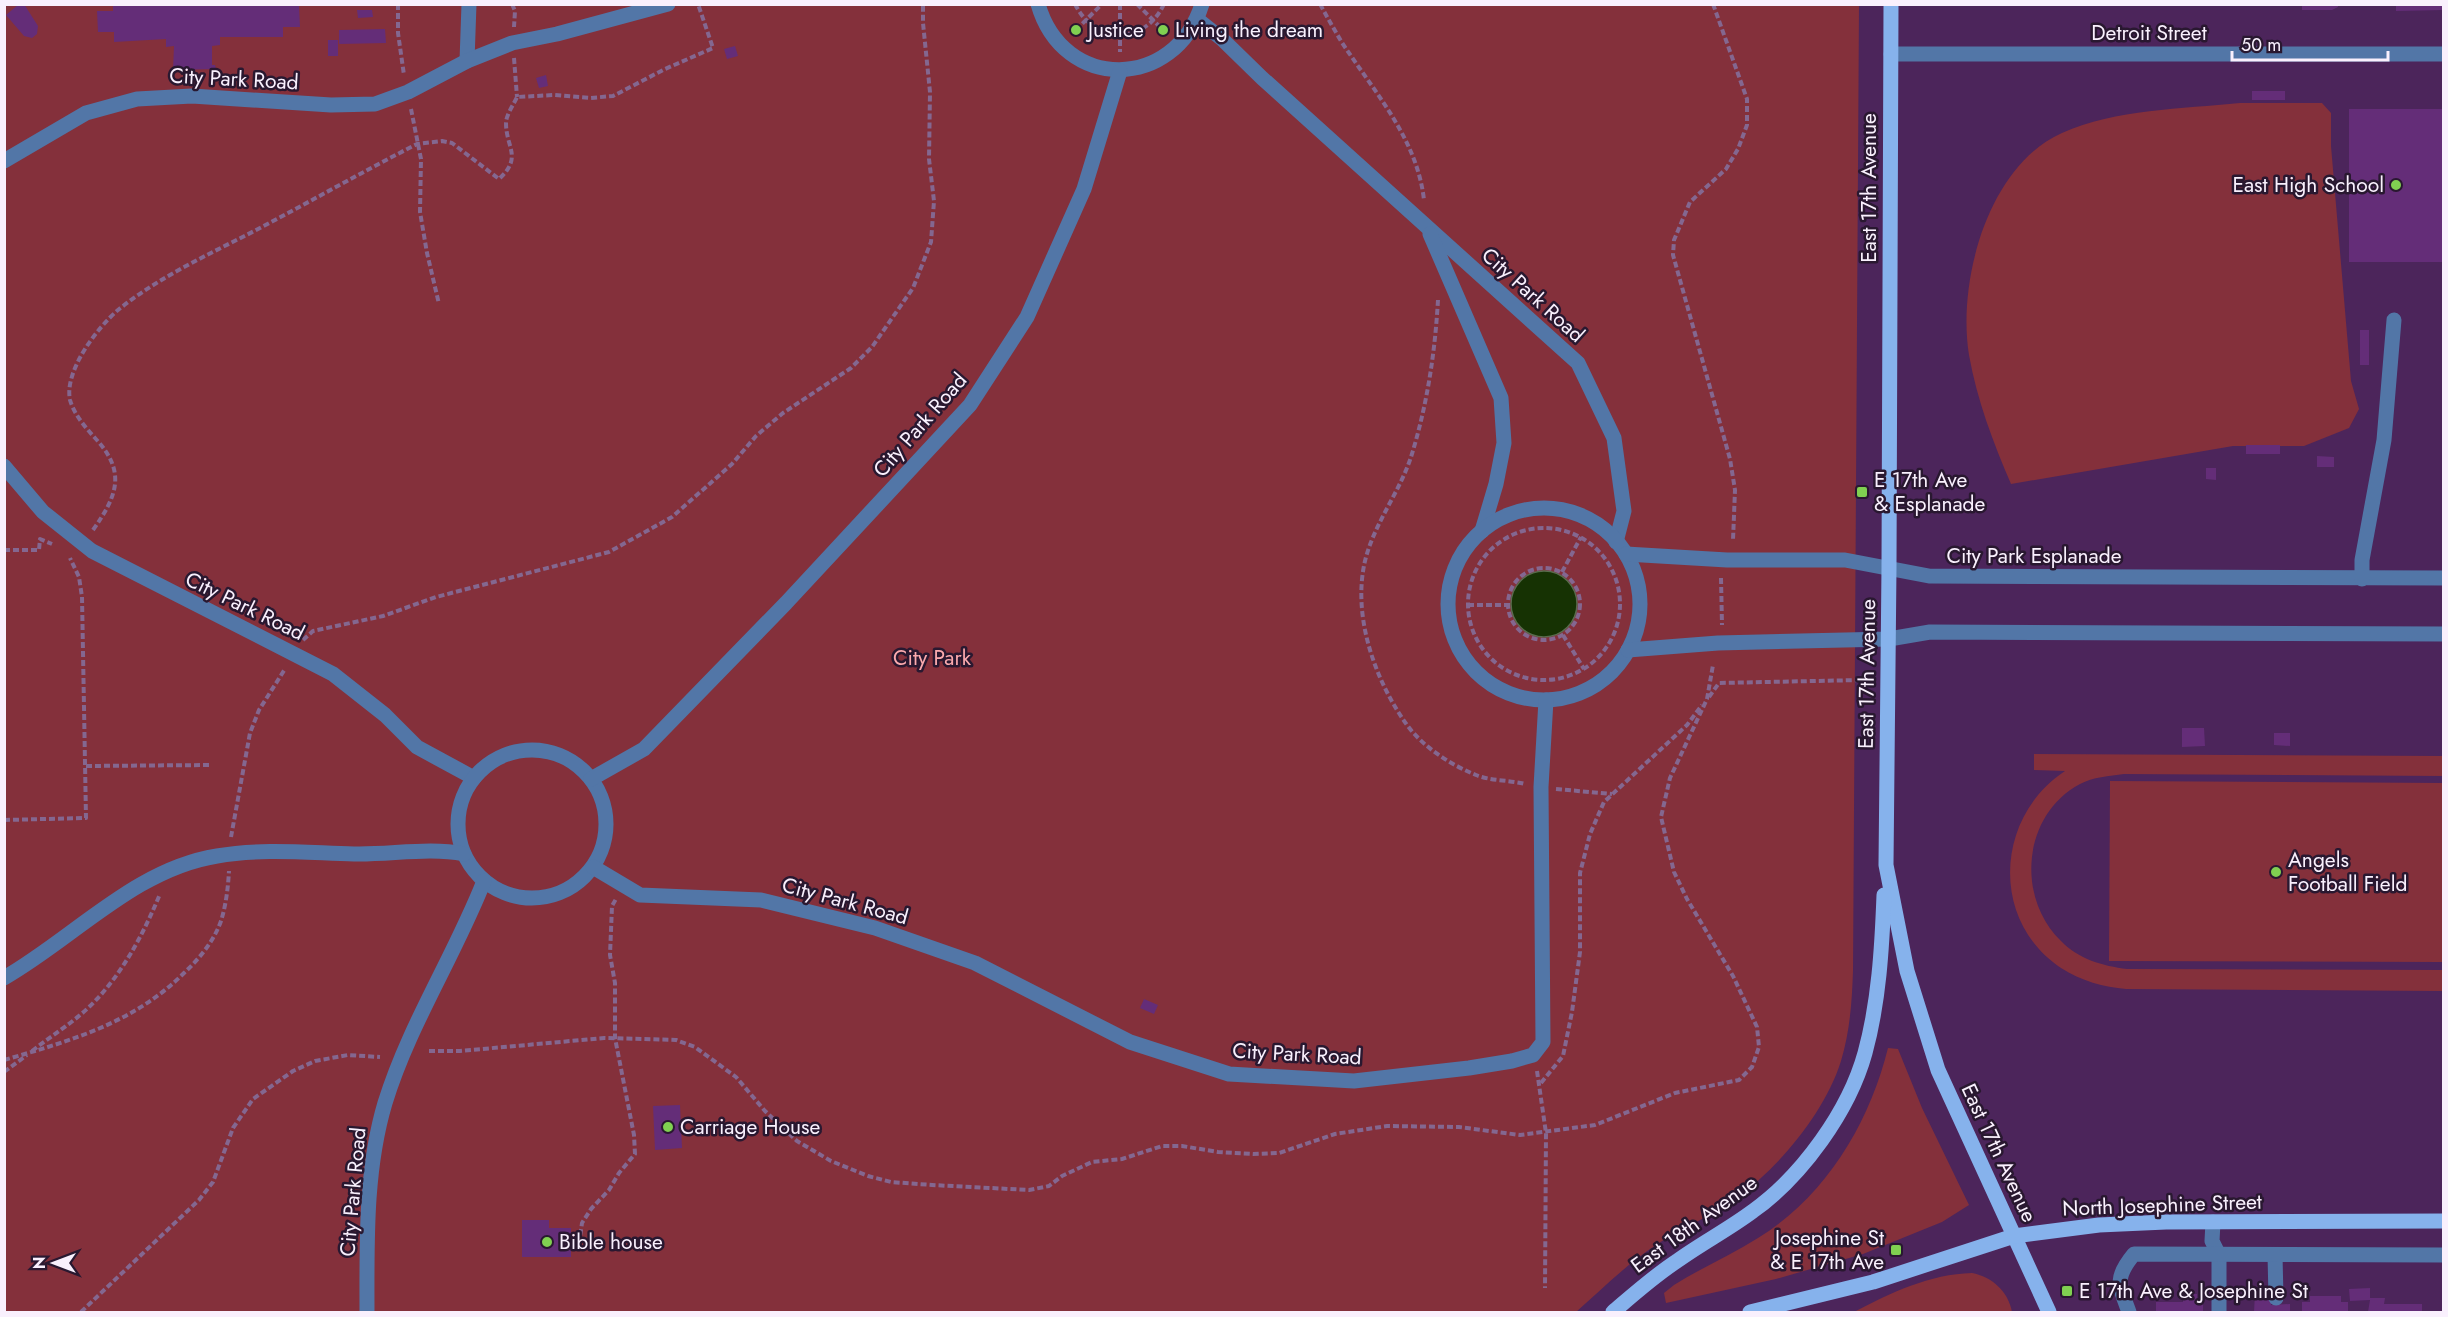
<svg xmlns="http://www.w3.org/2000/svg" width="2448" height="1317" font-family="Jost,sans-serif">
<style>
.green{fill:#84303b}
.water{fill:#163203;stroke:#5a6b4e;stroke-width:1.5}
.building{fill:#642d78}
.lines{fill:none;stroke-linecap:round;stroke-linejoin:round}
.path{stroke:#846790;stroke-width:4;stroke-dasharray:6 3;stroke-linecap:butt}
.minor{stroke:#5276a7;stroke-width:15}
.major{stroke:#86b2ec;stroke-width:15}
.poi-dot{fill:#80d051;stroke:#291830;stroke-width:2}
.labels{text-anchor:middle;stroke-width:5;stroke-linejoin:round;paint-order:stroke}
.poi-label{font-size:21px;fill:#f9f0fd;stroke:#291830;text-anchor:start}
.street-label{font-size:21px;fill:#f9f0fd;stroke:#291830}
.park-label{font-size:21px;fill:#fcaaae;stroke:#291830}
</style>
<rect width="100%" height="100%" fill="#4c255b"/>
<g class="green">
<path d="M5,5h1854l-6,966c-1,30 -3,60 -12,90 -16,51 -60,104 -103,136 -25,19 -56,30 -82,48 -29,19 -54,44 -80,67h-1571z"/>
<path d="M2240,103h82l9,10v33l20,235 8,28 -10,19 -45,18h-71l-222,38c-18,-42 -34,-84 -42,-129 -12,-74 19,-189 93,-222 54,-24 120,-24 178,-30z"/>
<path d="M2034,754l409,2v20l-319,-2c-15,2 -31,3 -44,10 -58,31 -64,114 -19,157 17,18 42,25 66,28l316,1v21l-317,-2c-22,-2 -45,-8 -65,-21 -71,-47 -66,-151 4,-197l-31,-1z"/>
<path d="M2110,781l333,2v179l-334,-1z"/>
<path d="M1888,1048l10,1 24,59 47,97 -27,17 -79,32 -87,25 -110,24 -2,-10 10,-8c27,-17 57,-30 84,-47 68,-42 111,-114 130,-190z"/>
<path d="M1972,1273c20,4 36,18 40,39h-158c36,-19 76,-38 118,-39z"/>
</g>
<circle class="water" cx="1544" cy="604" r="33"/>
<g class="building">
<path d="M19,4h5l14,22 -1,8 -5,4 -8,-2 -18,-21z"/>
<path d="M113,4l186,2 1,21h-17v10h-63v8l-8,1v19h3l1,4 -43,1 1,-24 -8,1v-8l-52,3v-10h-16l-1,-21h16z"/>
<path d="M2302,4h36v3l-6,3h-30z"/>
<path d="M2396,4h48v6l-48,1z"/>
<path d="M357,10h15l1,7 -15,1z"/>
<path d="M385,29l1,14 -47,1v-14z"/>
<rect x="328" y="40" width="10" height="16"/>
<path d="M735,46l3,10 -11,3 -3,-10z"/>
<path d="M546,75l2,11 -9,2 -3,-10z"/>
<rect x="2252" y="91" width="33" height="9"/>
<rect x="2349" y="109" width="95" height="153"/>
<rect x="2360" y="330" width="9" height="35"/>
<rect x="2246" y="445" width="34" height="9"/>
<path d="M2317,456l17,1v10h-17z"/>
<path d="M2206,468h10v12l-10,-1z"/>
<path d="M2182,728h22l1,18 -23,1z"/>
<path d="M2274,733h16v13l-16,-1z"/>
<path d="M1144,999l14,6 -4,9 -14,-6z"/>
<path d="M680,1105l2,43 -27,2 -2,-44z"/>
<path d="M522,1220h27v8h22v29h-49z"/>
<path d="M2370,1288v10h15l-1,6h38v8h-54l2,-12 -20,1 -1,-12z"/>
<path d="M2255,1293h16v12l19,-1v8h-36z"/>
<path d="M2183,1294h14v8h6v10h-47v-10h27z"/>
<path d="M2310,1296h31v6h7v10h-46v-10h8z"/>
</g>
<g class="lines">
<g class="path">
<path d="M398,4v29l6,42"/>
<path d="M512,4l3,7 -1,16"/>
<path d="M1075,4c20,41 70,41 89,0"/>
<path d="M1120,4v48"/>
<path d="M1137,4l26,26"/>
<path d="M1320,4c7,13 14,25 21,37 33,51 76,97 83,159"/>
<path d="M1713,4l34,95v26l-9,24 -12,20 -36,33 -16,38 -1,15 57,204 5,31 -2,50"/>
<path d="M1076,30l26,-26"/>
<path d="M514,58l3,39"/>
<path d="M411,109l10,50 -1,53 7,41 12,51"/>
<path d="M1438,300c-3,53 -11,106 -27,157 -11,34 -35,64 -45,100 -15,56 8,122 41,168 16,22 44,40 69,50 14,6 34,5 49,9"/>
<circle cx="1544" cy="604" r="76"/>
<path d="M93,530c24,-34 34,-58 2,-92 -10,-11 -21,-24 -25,-38 -6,-29 27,-72 48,-90 42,-34 94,-57 142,-82 53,-28 104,-57 157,-84l25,-3 10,2 47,36c24,-22 7,-31 7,-56 0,-8 8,-19 11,-26l37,-2 36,3 23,-2 52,-27 48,-21 -15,-44"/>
<path d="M4,550h35l1,-11 12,5"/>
<circle cx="1544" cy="604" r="36"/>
<path d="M1562,572l19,-35"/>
<path d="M1721,578l1,47"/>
<path d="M1468,605h41"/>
<path d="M1563,635l21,34"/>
<path d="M303,640l10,-9 70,-15 53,-19 173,-45 63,-35 60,-53 24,-28 27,-23 68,-45 21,-21 41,-59 18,-46 3,-41 -5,-42 1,-67 -7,-69v-19"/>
<path d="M1709,697l10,-14 142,-3"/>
<path d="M86,766l124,-1"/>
<path d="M1556,789l56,5"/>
<path d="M4,820l82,-2 -4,-221 -3,-20 -9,-19"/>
<path d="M231,837l19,-104 9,-23 26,-41"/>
<path d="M32,1051c19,-15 39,-27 56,-43 33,-31 55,-73 72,-114"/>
<path d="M429,1051h31l144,-13 72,2 19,7 41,30 29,34 32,30 34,20 37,15 23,6 41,3 97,5 20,-4 13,-10 30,-14 30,-3 40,-13h20l36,6 35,2 26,-1 56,-19 52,-8 72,1 61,8 75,-10 80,-32 64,-13 13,-13 7,-20 -2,-20 -24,-51 -46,-77 -13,-27 -13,-55 9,-39 37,-79 6,-34"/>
<path d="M4,1060c66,-19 130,-37 180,-87 15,-14 30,-32 37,-52 5,-16 7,-33 8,-50"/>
<path d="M1537,1071l9,62 -1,155"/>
<path d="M4,1072l23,-17"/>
<path d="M1541,1083l22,-27 9,-44 8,-60v-79l10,-39 14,-32 83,-77 15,-20"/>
<path d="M579,1244l3,-21 9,-14 18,-19 10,-17 16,-19 -1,-19 -19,-97v-55l-5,-28 2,-49 4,-7"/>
<path d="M81,1312l118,-112 14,-18 20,-54 20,-29 40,-28 22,-10 33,-6 32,2"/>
</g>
<g class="minor">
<path d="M1038,4c25,88 137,87 164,0"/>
<path d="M1197,19l25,20 40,39 316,285 36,75 10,73 -8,31"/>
<path d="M1891,54h553"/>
<path d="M467,61l2,-57"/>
<path d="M4,161l82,-48 51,-14 55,-3 139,9 44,-1 33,-12 59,-31 45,-18 45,-9 111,-30"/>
<path d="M1430,234l71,164 3,45 -8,41 -14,47"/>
<path d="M4,466l39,46 49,39 241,123 52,41 32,32 57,31"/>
<circle cx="1544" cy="604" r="96"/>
<path d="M1626,554l101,6h118l84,16 515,2"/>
<path d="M2362,579v-19l22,-120 10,-120"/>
<path d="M1628,650l90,-7 171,-4 41,-7 514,2"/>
<circle cx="532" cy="824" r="74"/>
<path d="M591,779l53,-30 142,-146 184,-198 57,-88 57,-128 36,-118"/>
<path d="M593,867l47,28 121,5 114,28 100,35 155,79 99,32 125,7 115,-13 43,-7 21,-6 10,-13 -2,-255 5,-87"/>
<path d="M4,978c70,-40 131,-109 213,-122 46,-8 92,-3 137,-2 36,1 75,-7 110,0"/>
<path d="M2213,1222l-1,19 7,14v57"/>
<path d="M2275,1255l1,43"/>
<path d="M367,1312c0,-69 -2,-142 18,-209 24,-78 69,-146 99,-222"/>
<path d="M2129,1312c-10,-27 -15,-34 5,-58l310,1"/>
</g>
<g class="major">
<path d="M1891,4l-2,563 -3,298 21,106 31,99 111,242"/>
<path d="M1613,1312c21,-18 41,-36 64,-51 25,-18 52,-32 76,-50 49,-35 96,-100 112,-158 14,-51 17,-106 19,-158"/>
<path d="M1750,1312l123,-30 141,-46 85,-11 67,-3 278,-1"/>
</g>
</g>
<g class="poi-dot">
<circle cx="1076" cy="30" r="6"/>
<circle cx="1163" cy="30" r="6"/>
<circle cx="2396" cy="185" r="6"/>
<rect x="1856" y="486" width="12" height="12" rx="3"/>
<circle cx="2276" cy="872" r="6"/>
<circle cx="668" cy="1127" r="6"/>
<circle cx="547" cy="1242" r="6"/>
<rect x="1890" y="1244" width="12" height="12" rx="3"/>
<rect x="2061" y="1285" width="12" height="12" rx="3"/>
</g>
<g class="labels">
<g class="poi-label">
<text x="1088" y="37">Justice</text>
<text x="1175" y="37">Living the dream</text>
<text x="2384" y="192" text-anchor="end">East High School</text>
<text x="1874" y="487">E 17th Ave<tspan x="1874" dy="24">&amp; Esplanade</tspan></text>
<text x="2288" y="867">Angels<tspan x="2288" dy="24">Football Field</tspan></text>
<text x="680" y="1134">Carriage House</text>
<text x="1884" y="1245" text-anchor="end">Josephine St<tspan x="1884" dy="24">&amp; E 17th Ave</tspan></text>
<text x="559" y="1249">Bible house</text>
<text x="2079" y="1298">E 17th Ave &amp; Josephine St</text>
</g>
<g class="street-label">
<text x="2149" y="40">Detroit Street</text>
<text transform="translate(234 79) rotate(3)" y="7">City Park Road</text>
<text transform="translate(1869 188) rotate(-90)" y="7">East 17th Avenue</text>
<text transform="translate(1533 295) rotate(42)" y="7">City Park Road</text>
<text transform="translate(920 425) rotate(-49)" y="7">City Park Road</text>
<text x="2034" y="563">City Park Esplanade</text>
<text transform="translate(245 606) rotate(26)" y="7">City Park Road</text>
<text transform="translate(1867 674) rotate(-89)" y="7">East 17th Avenue</text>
<text transform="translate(845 901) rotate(15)" y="7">City Park Road</text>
<text transform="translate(1297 1054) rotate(3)" y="7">City Park Road</text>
<text transform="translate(1999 1153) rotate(65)" y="7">East 17th Avenue</text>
<text transform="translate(353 1192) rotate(-85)" y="7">City Park Road</text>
<text transform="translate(2162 1205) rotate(-2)" y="7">North Josephine Street</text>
<text transform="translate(1694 1224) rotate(-36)" y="7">East 18th Avenue</text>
</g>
<g class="park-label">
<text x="932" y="665">City Park</text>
</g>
</g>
<rect width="2448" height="1317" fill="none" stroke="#f9f0fd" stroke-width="12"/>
<g transform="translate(54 1263) rotate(270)" stroke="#291830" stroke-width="4.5" paint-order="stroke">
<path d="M0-4.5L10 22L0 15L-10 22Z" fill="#f9f0fd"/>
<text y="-9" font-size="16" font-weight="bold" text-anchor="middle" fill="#f9f0fd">N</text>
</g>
<path d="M2232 51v9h156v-9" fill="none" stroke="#f9f0fd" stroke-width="3"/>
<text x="2241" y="51" font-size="18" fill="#f9f0fd" stroke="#291830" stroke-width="4.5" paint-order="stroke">50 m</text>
</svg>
